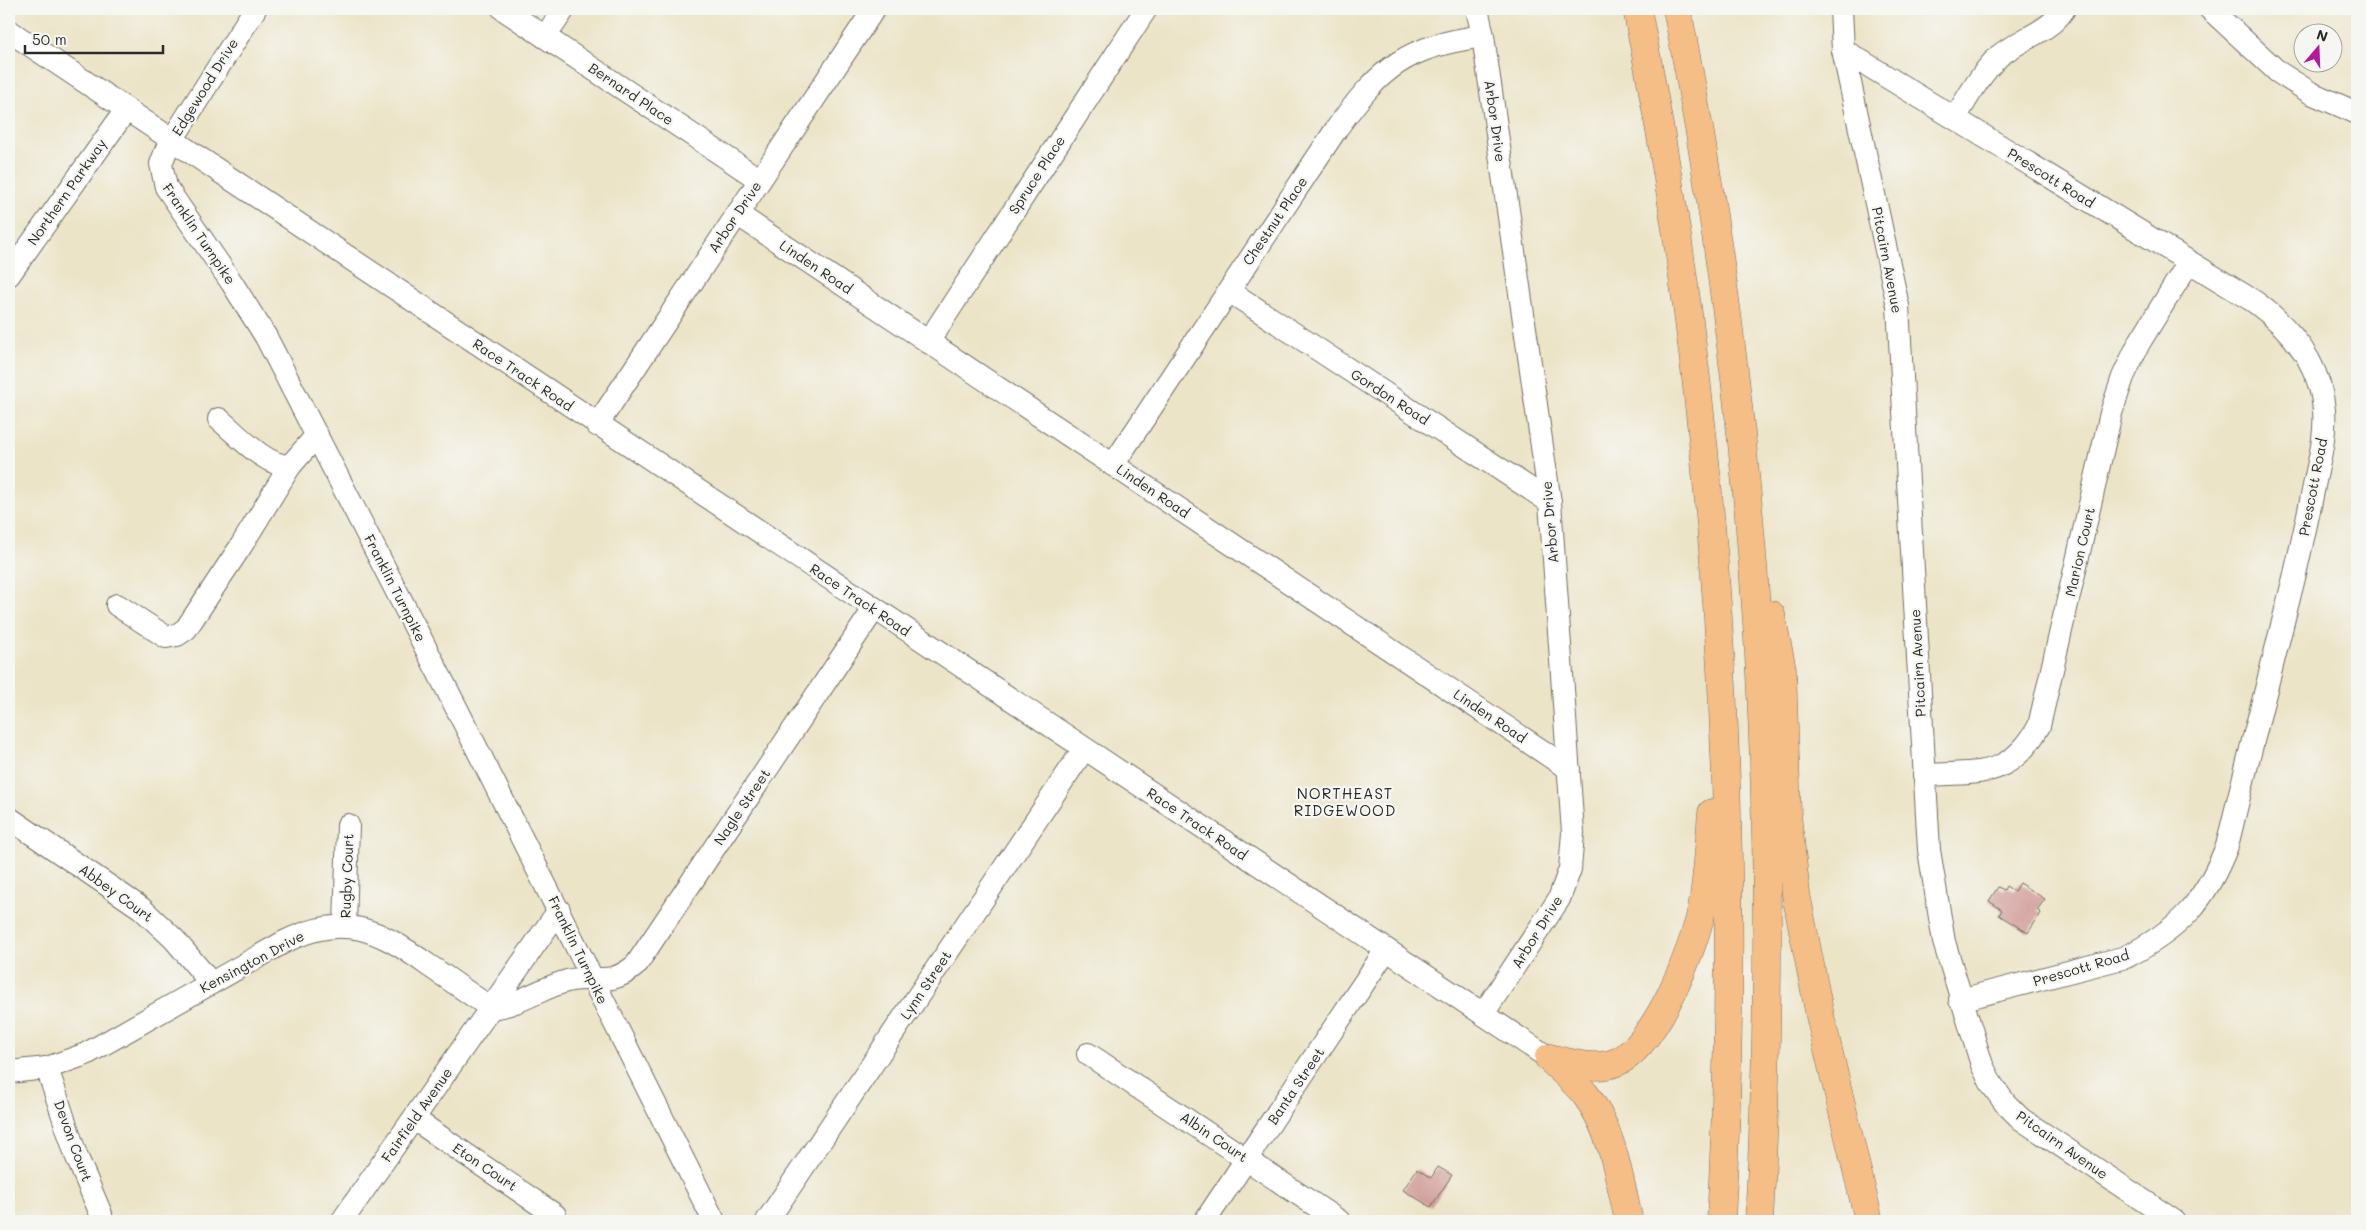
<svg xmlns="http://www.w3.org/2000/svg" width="2366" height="1230" font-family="Mali,sans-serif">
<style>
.building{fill:#ce9592}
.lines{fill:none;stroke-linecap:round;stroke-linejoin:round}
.minor-casing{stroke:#6f6c62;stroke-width:24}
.highway-casing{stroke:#6f6c62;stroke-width:29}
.minor{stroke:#fff;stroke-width:22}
.highway{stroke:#f6be87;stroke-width:28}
.labels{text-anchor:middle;stroke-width:4.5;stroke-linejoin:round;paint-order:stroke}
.street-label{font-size:14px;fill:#2b2b2b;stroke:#f6f6f2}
.neighbourhood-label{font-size:15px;letter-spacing:1px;fill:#2b2b2b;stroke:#f6f6f2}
</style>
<rect width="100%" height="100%" fill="#f6f6f2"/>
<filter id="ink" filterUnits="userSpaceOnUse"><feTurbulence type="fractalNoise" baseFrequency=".02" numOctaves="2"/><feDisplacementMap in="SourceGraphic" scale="10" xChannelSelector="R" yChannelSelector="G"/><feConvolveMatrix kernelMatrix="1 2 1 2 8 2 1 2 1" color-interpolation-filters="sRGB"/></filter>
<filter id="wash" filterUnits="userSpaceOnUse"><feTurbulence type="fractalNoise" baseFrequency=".0096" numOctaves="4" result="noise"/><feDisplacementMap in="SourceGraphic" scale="20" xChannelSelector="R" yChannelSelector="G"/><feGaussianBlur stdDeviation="1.12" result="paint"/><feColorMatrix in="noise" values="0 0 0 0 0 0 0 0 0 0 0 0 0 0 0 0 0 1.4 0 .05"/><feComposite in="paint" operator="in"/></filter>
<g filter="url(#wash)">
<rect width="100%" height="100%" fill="#ece4c7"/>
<g id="blocks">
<g class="building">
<path d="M2019,883l26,16 -8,11 4,3 -13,20 -29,-18 3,-5 -13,-9 9,-14 6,3 2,-4 8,5z"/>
<path d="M1438,1167l14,8 -21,32 -28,-17 14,-21 14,9z"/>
</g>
</g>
</g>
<g filter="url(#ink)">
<use href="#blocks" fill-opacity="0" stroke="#6f6c62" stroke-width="1"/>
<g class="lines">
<defs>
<g id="minor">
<path d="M255,9l-88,139 -6,16 5,23 66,96 34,54 192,374 256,510"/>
<path d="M503,9l257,171"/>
<path d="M1477,9l6,27 67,466 23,331 -3,36 -11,30 -76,115"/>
<path d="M1841,9l2,41 55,256 31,544 15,92 38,123 10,20 13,18 16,16 153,102"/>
<path d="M2210,9l68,63 33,21 46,20"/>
<path d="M9,31l1540,1027"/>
<path d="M545,37l19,-28"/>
<path d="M1843,50l412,252c37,27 65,61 69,108 2,24 -4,47 -9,71 -6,31 -13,62 -20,93 -23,90 -46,181 -68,272 -22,56 -47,83 -101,111l-166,43"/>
<path d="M1955,118c13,-21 26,-45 44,-62 20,-17 51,-24 65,-47"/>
<path d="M737,214l832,555"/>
<path d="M9,275l117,-165"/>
<path d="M1229,291l321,211"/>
<path d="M928,342l218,-333"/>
<path d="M219,419c19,16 46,47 71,47l27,-31"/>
<path d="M597,425l277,-416"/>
<path d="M1113,465l224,-337c45,-62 69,-81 146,-92"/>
<path d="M117,605l49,32 11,-2 9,-6 55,-83 49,-80"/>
<path d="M1924,775c54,-3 86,4 115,-49l72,-313 12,-36 16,-34 50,-81"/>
<path d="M9,818l132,90 33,31 37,44"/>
<path d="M345,927l3,-102"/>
<path d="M491,1008c28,-3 50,-20 76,-27 31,-7 42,7 69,-16l238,-356"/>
<path d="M1088,1054l251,167"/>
<path d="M47,1068l29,87 25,59"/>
<path d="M9,1072l38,-4 39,-14 198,-112c60,-30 94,-13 144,23 21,14 42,29 63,43"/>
<path d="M414,1119l141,96"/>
<path d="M342,1221l217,-311"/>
<path d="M767,1221l317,-472"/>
<path d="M1205,1221l181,-271"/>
</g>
<g id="highway">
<path d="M1637,9c81,397 106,808 84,1212"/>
<path d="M1677,9c79,399 105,806 82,1212"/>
<path d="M1771,615l11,54 5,146 9,79 24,122 49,205"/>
<path d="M1549,1058c22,5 46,13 68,4 39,-17 77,-113 85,-154 6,-31 7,-63 10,-95"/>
<path d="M1549,1058c12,12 25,23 36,36 28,36 34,85 44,127"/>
</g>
</defs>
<use href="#minor" class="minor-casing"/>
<use href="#highway" class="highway-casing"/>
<use href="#minor" class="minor"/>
<use href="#highway" class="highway"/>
</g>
</g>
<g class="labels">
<g class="street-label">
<text transform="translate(205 87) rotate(-58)" y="5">Edgewood Drive</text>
<text transform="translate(631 94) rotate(34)" y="5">Bernard Place</text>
<text transform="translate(1495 121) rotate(82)" y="5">Arbor Drive</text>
<text transform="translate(1037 175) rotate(-57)" y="5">Spruce Place</text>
<text transform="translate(2051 178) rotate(32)" y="5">Prescott Road</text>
<text transform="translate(67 192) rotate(-55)" y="5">Northern Parkway</text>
<text transform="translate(735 217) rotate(-56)" y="5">Arbor Drive</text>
<text transform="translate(1275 221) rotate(-56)" y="5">Chestnut Place</text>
<text transform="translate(199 234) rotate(56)" y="5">Franklin Turnpike</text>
<text transform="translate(1887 260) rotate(79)" y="5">Pitcairn Avenue</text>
<text transform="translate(816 267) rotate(34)" y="5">Linden Road</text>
<text transform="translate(523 375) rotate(34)" y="5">Race Track Road</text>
<text transform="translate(1390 397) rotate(33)" y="5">Gordon Road</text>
<text transform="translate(2313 487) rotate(-79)" y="5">Prescott Road</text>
<text transform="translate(1153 491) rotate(34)" y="5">Linden Road</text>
<text transform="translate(1550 522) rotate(-95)" y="5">Arbor Drive</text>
<text transform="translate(2080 552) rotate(-77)" y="5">Marion Court</text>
<text transform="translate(395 588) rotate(63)" y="5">Franklin Turnpike</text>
<text transform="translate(860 600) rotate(34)" y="5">Race Track Road</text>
<text transform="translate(1918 663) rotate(-93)" y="5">Pitcairn Avenue</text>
<text transform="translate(1490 716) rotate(34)" y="5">Linden Road</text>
<text transform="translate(742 807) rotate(-56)" y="5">Nagle Street</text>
<text transform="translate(1197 824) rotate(34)" y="5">Race Track Road</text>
<text transform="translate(347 876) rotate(-88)" y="5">Rugby Court</text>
<text transform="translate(116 893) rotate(36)" y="5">Abbey Court</text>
<text transform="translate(1537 932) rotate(-58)" y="5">Arbor Drive</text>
<text transform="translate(578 950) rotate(64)" y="5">Franklin Turnpike</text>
<text transform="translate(252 962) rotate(-28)" y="5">Kensington Drive</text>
<text transform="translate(2081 968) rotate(-16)" y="5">Prescott Road</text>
<text transform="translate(926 985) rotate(-56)" y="5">Lynn Street</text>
<text transform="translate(1296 1086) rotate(-56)" y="5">Banta Street</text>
<text transform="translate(417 1115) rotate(-55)" y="5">Fairfield Avenue</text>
<text transform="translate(1214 1137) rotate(34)" y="5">Albin Court</text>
<text transform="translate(73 1141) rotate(70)" y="5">Devon Court</text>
<text transform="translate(2062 1145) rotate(35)" y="5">Pitcairn Avenue</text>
<text transform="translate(485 1167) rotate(34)" y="5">Eton Court</text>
</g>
<g class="neighbourhood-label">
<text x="1345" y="799">NORTHEAST<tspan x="1345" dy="17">RIDGEWOOD</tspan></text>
</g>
</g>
<rect width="2366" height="1230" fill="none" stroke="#f6f6f2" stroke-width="30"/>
<g transform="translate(2318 48) rotate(19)"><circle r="24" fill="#f6f6f2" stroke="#a5a5a2"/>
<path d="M0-4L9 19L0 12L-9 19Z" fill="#b5179e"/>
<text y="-8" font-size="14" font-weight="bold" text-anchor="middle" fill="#2b2b2b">N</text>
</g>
<path d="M25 45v8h138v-8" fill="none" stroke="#2b2b2b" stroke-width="2.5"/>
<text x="32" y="45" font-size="15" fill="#2b2b2b" stroke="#f6f6f2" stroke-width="4" paint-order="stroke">50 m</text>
</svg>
